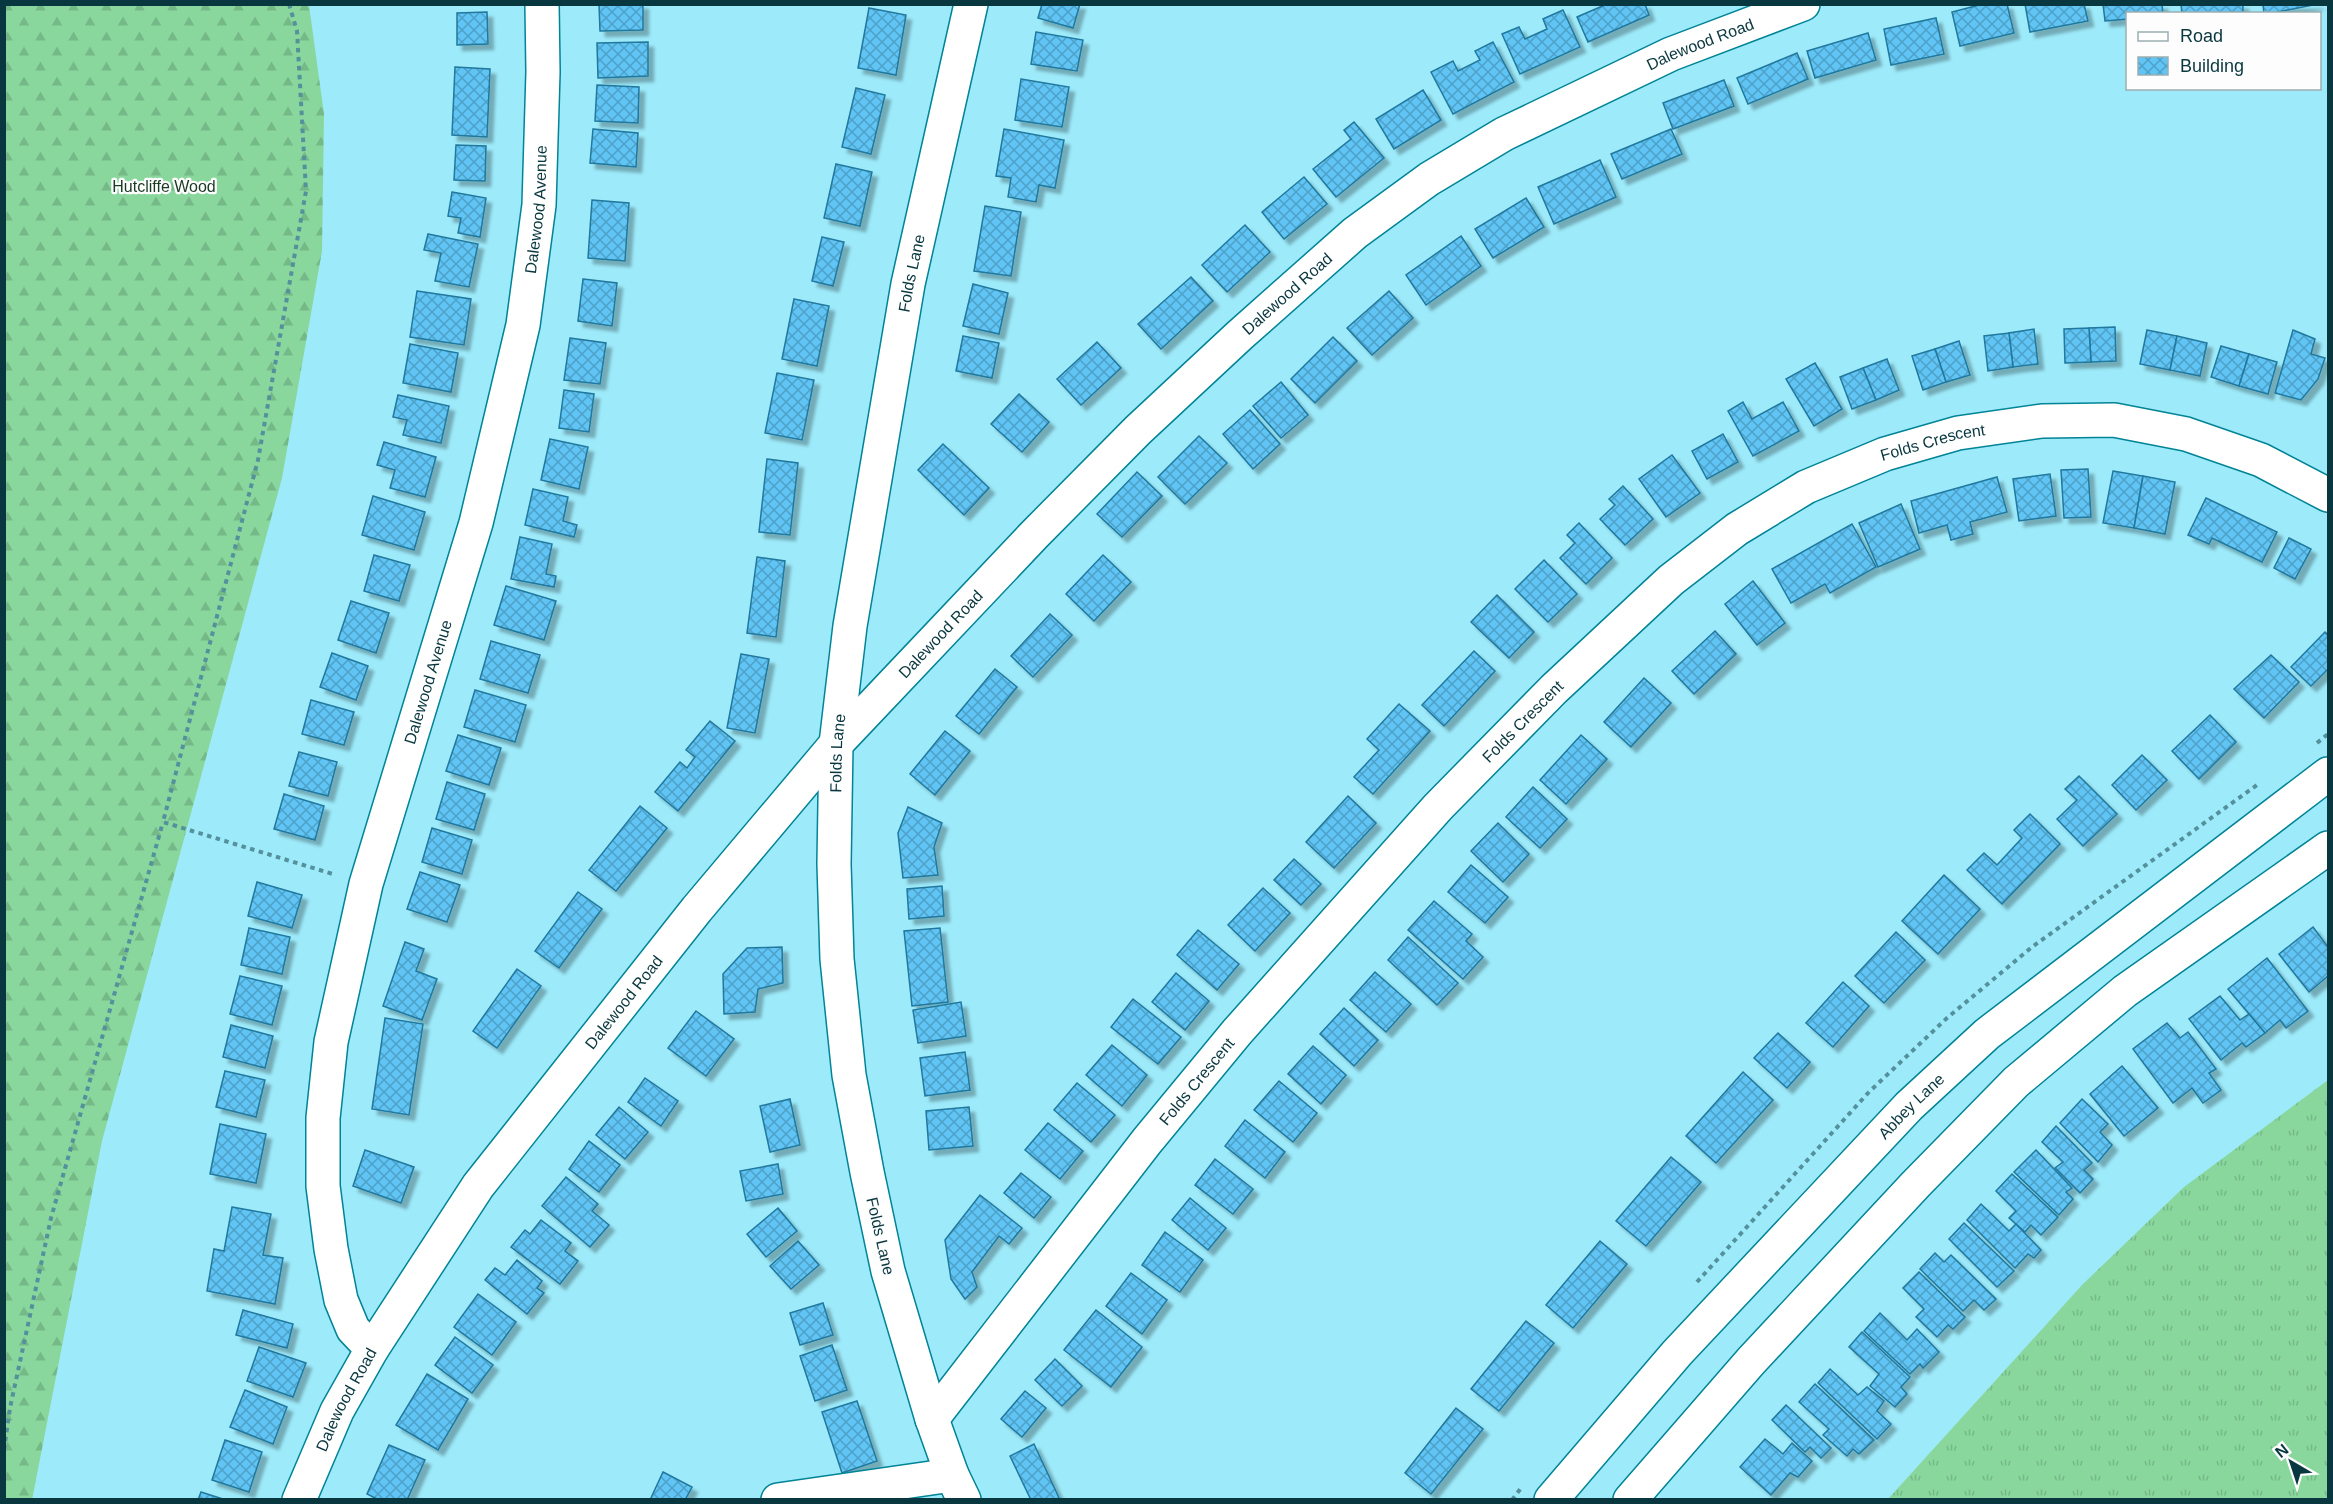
<svg xmlns="http://www.w3.org/2000/svg" width="2333" height="1504" font-family="Arial,sans-serif">
<style>
.grass{fill:url(#grass-tufts)}
.forest{fill:url(#forest-firs)}
.building{fill:url(#building-cross-hatch);stroke:#20789d;stroke-width:1.5;filter:url(#shadow)}
.lines{fill:none;stroke-linecap:round;stroke-linejoin:round}
.minor-casing{stroke:#008496;stroke-width:36}
.secondary-casing{stroke:#008496;stroke-width:36}
.path{stroke:#54919d;stroke-width:4;stroke-dasharray:4.5 4.5;stroke-linecap:butt}
.minor{stroke:#fff;stroke-width:33}
.secondary{stroke:#fff;stroke-width:33}
.labels{text-anchor:middle;stroke-width:4.5;stroke-linejoin:round;paint-order:stroke}
.street-label{font-size:16px;fill:#09373f;stroke:#fdfdfd}
.park-label{font-size:16px;fill:#193b23;stroke:#fdfdfd}
</style>
<defs>
<pattern id="grass-tufts" width="24" height="20" patternUnits="userSpaceOnUse" patternTransform="scale(1.5)"><rect width="24" height="20" fill="#89d79d"/><path d="M3 7l-1-3M5 7V3M7 7l1-3M15 17l-1-3M17 17v-4M19 17l1-3" fill="none" stroke="#75b988"/></pattern>
<pattern id="forest-firs" width="22" height="20" patternUnits="userSpaceOnUse" patternTransform="scale(1.5)"><rect width="22" height="20" fill="#89d79d"/><path d="M5 1l3.5 6h-7zM16 11l3.5 6h-7z" fill="#75b988"/></pattern>
<pattern id="building-cross-hatch" width="8" height="8" patternUnits="userSpaceOnUse" patternTransform="scale(1.5)"><rect width="8" height="8" fill="#60c5f5"/><path d="M0 0l8 8M0 8l8-8" fill="none" stroke="#4da1c8"/></pattern>
<filter id="shadow"><feDropShadow dx="5.5" dy="5.5" stdDeviation="1.5" flood-color="#0004"/></filter>
</defs>
<rect width="100%" height="100%" fill="#9deafa"/>
<path class="grass" d="M2328,1080v419h-440l194,-214 102,-98z"/>
<path class="forest" d="M5,4l304,1 15,109 -2,137 -40,227 -180,663 -70,359 -28,-1z"/>
<g class="building">
<path d="M599,4h44v26l-43,1z"/>
<path d="M1042,4h38l-7,24 -35,-10z"/>
<path d="M1607,4h38l4,11 -61,27 -11,-25z"/>
<path d="M1983,4h24l7,29 -54,13 -8,-34z"/>
<path d="M2025,4h59l4,17 -58,11z"/>
<path d="M2103,4h59l1,10h-35v5l-23,2z"/>
<path d="M2181,4h62v8l-61,2z"/>
<path d="M2263,4h55l-50,10h-4z"/>
<path d="M869,8l37,7 -10,60 -38,-7z"/>
<path d="M1563,10l17,37 -60,27 -18,-40 17,-7 6,12 22,-10 -4,-10z"/>
<path d="M487,12l1,32 -31,1v-32z"/>
<path d="M1936,18l8,36 -53,11 -7,-36z"/>
<path d="M1036,32l47,8 -6,31 -46,-7z"/>
<path d="M1868,33l8,27 -61,18 -8,-27z"/>
<path d="M648,42v34l-50,2 -1,-35z"/>
<path d="M1493,42l21,40 -61,32 -22,-42 22,-11 5,10 22,-11 -5,-9z"/>
<path d="M1797,53l11,26 -60,25 -11,-26z"/>
<path d="M455,67l35,2 -3,68 -35,-2z"/>
<path d="M1021,79l48,8 -7,40 -47,-7z"/>
<path d="M1724,80l10,26 -61,23 -10,-26z"/>
<path d="M597,85l42,2 -1,36 -43,-2z"/>
<path d="M856,88l29,7 -14,59 -29,-7z"/>
<path d="M1423,90l18,30 -47,29 -18,-30z"/>
<path d="M1354,122l30,36 -48,39 -23,-28 38,-30 -7,-9z"/>
<path d="M593,129l45,4 -2,34 -46,-4z"/>
<path d="M1004,129l60,11 -9,48 -16,-3 -3,17 -28,-5 3,-19 -15,-2z"/>
<path d="M1671,129l11,25 -60,25 -11,-25z"/>
<path d="M456,145l30,1 -1,35 -31,-1z"/>
<path d="M1600,160l16,37 -62,27 -16,-37z"/>
<path d="M836,164l36,8 -12,54 -36,-8z"/>
<path d="M1304,177l23,27 -43,35 -22,-27z"/>
<path d="M452,192l34,6 -6,39 -22,-4 3,-15 -13,-2z"/>
<path d="M1526,198l18,29 -51,31 -18,-29z"/>
<path d="M592,200l37,3 -4,58 -37,-3z"/>
<path d="M985,206l36,6 -10,64 -37,-5z"/>
<path d="M1245,225l25,27 -43,40 -25,-27z"/>
<path d="M428,234l50,10 -9,43 -34,-6 6,-28 -17,-3z"/>
<path d="M1461,236l20,30 -55,39 -20,-30z"/>
<path d="M822,237l22,5 -11,44 -21,-5z"/>
<path d="M1191,277l22,24 -52,48 -23,-25z"/>
<path d="M583,279l34,4 -5,43 -34,-5z"/>
<path d="M973,284l35,9 -9,41 -36,-8z"/>
<path d="M417,291l54,8 -7,46 -54,-8z"/>
<path d="M1389,291l24,27 -41,37 -25,-27z"/>
<path d="M794,299l35,7 -12,60 -35,-7z"/>
<path d="M2115,327l1,34 -25,1 -2,-34z"/>
<path d="M2089,328l2,34 -26,1 -1,-34z"/>
<path d="M2034,329l4,35 -25,3 -4,-34z"/>
<path d="M2147,330l30,6 -7,34 -30,-6z"/>
<path d="M2293,330l22,9 -4,15 14,4 -7,21 -17,21 -26,-7z"/>
<path d="M2009,333l4,34 -25,4 -4,-35z"/>
<path d="M963,336l36,7 -7,35 -36,-7z"/>
<path d="M2177,336l30,7 -7,33 -30,-6z"/>
<path d="M1333,337l24,24 -42,42 -24,-24z"/>
<path d="M570,338l36,5 -6,41 -36,-4z"/>
<path d="M1959,341l11,34 -24,7 -11,-33z"/>
<path d="M1097,342l24,26 -40,37 -24,-26z"/>
<path d="M410,344l48,9 -7,39 -48,-9z"/>
<path d="M2221,346l28,8 -10,32 -28,-9z"/>
<path d="M1935,349l11,33 -23,8 -11,-34z"/>
<path d="M2249,354l28,8 -9,32 -29,-8z"/>
<path d="M1887,359l12,31 -23,10 -13,-32z"/>
<path d="M1815,363l27,46 -28,17 -28,-47z"/>
<path d="M1863,368l13,32 -24,9 -12,-32z"/>
<path d="M777,373l37,7 -12,60 -37,-7z"/>
<path d="M1281,382l27,33 -27,23 -28,-32z"/>
<path d="M564,390l30,4 -5,38 -30,-4z"/>
<path d="M1019,394l30,28 -27,30 -31,-28z"/>
<path d="M398,395l51,11 -8,37 -38,-8 4,-15 -14,-3z"/>
<path d="M1743,402l9,17 31,-17 16,29 -46,25 -25,-45z"/>
<path d="M1250,410l30,34 -27,25 -30,-35z"/>
<path d="M1723,434l15,28 -31,17 -15,-28z"/>
<path d="M1199,436l28,27 -42,41 -27,-27z"/>
<path d="M550,439l38,8 -9,42 -38,-9z"/>
<path d="M384,442l52,15 -11,40 -35,-9 5,-18 -18,-5z"/>
<path d="M943,444l46,44 -25,27 -46,-45z"/>
<path d="M1672,455l28,38 -34,24 -27,-38z"/>
<path d="M767,459l31,4 -8,72 -31,-3z"/>
<path d="M2088,469l3,48 -27,1 -3,-48z"/>
<path d="M2113,471l30,5 -9,52 -31,-5z"/>
<path d="M1137,472l25,24 -40,41 -25,-23z"/>
<path d="M2050,474l6,42 -37,5 -6,-42z"/>
<path d="M2143,476l32,6 -10,52 -31,-6z"/>
<path d="M1997,477l10,35 -37,10 3,12 -22,6 -4,-15 -28,8 -8,-32z"/>
<path d="M1623,486l30,33 -28,26 -25,-26 15,-14 -6,-6z"/>
<path d="M533,489l35,8 -5,24 14,4 -3,12 -49,-12z"/>
<path d="M373,496l52,16 -11,38 -52,-15z"/>
<path d="M2206,498l71,34 -15,30 -50,-24 -3,6 -21,-9z"/>
<path d="M1901,504l19,45 -42,18 -19,-44z"/>
<path d="M1579,523l33,35 -26,26 -26,-26 15,-15 -8,-8z"/>
<path d="M1852,524l24,43 -46,26 -5,-9 -34,19 -19,-34z"/>
<path d="M520,537l32,7 -6,30 10,2 -2,11 -43,-8z"/>
<path d="M2289,538l22,11 -16,30 -21,-11z"/>
<path d="M374,555l36,10 -11,36 -35,-10z"/>
<path d="M1103,555l28,27 -37,39 -28,-27z"/>
<path d="M757,557l28,4 -9,76 -29,-4z"/>
<path d="M1544,560l33,34 -29,28 -33,-33z"/>
<path d="M1753,581l32,42 -28,22 -32,-41z"/>
<path d="M506,586l50,15 -12,39 -50,-15z"/>
<path d="M1497,595l37,37 -25,26 -38,-36z"/>
<path d="M351,601l38,12 -13,40 -38,-13z"/>
<path d="M1050,614l22,21 -39,42 -22,-21z"/>
<path d="M1715,631l21,23 -42,40 -22,-23z"/>
<path d="M2325,632l3,3v34l-17,17 -20,-19z"/>
<path d="M491,641l49,14 -12,38 -48,-14z"/>
<path d="M1474,651l21,20 -51,55 -22,-21z"/>
<path d="M332,653l36,13 -12,34 -36,-13z"/>
<path d="M741,654l28,5 -14,74 -28,-5z"/>
<path d="M2271,655l28,27 -35,36 -30,-29z"/>
<path d="M995,669l22,18 -38,47 -23,-18z"/>
<path d="M1644,678l27,25 -40,44 -27,-25z"/>
<path d="M475,690l51,15 -11,37 -51,-15z"/>
<path d="M311,700l43,12 -10,33 -42,-11z"/>
<path d="M1399,704l31,27 -57,63 -19,-17 25,-27 -12,-11z"/>
<path d="M2210,715l26,27 -37,37 -27,-28z"/>
<path d="M710,721l25,20 -57,70 -23,-19 25,-30 7,6 8,-11 -9,-7z"/>
<path d="M945,731l25,20 -35,44 -25,-21z"/>
<path d="M458,735l43,13 -12,37 -43,-14z"/>
<path d="M1581,735l26,24 -41,45 -26,-24z"/>
<path d="M299,752l38,10 -9,34 -39,-10z"/>
<path d="M2142,755l25,25 -31,30 -24,-25z"/>
<path d="M2079,776l38,38 -34,32 -26,-27 20,-19 -12,-11z"/>
<path d="M447,782l38,12 -11,36 -38,-11z"/>
<path d="M1533,787l34,32 -27,29 -34,-31z"/>
<path d="M284,794l40,12 -9,34 -41,-11z"/>
<path d="M1348,796l28,27 -42,45 -28,-26z"/>
<path d="M640,806l27,22 -51,63 -27,-21z"/>
<path d="M908,807l34,16 -8,24 4,28 -35,3 -5,-45z"/>
<path d="M2030,814l30,30 -58,60 -35,-34 17,-17 13,12 25,-27 -8,-8z"/>
<path d="M1498,823l31,31 -26,28 -32,-31z"/>
<path d="M432,828l40,12 -10,34 -40,-12z"/>
<path d="M1294,859l27,25 -20,21 -27,-25z"/>
<path d="M1471,865l37,32 -23,26 -37,-31z"/>
<path d="M420,872l40,13 -13,37 -40,-13z"/>
<path d="M1944,875l36,34 -42,45 -36,-33z"/>
<path d="M257,882l45,13 -10,33 -44,-12z"/>
<path d="M942,886l2,30 -35,3 -2,-30z"/>
<path d="M1263,888l27,25 -35,38 -27,-26z"/>
<path d="M578,892l24,17 -43,59 -24,-17z"/>
<path d="M1434,901l38,33 -6,7 17,16 -20,22 -55,-49z"/>
<path d="M2313,927l15,20v29l-19,16 -30,-38z"/>
<path d="M249,928l41,9 -8,37 -41,-9z"/>
<path d="M940,928l8,74 -36,4 -8,-75z"/>
<path d="M1198,930l41,34 -22,26 -40,-35z"/>
<path d="M1896,932l29,28 -41,43 -29,-27z"/>
<path d="M1408,937l50,46 -21,22 -49,-45z"/>
<path d="M405,942l19,7 -8,22 21,8 -15,41 -39,-14z"/>
<path d="M782,947l1,36 -25,6 -3,23 -31,2 -1,-40 24,-26z"/>
<path d="M2267,958l41,53 -22,17 -6,-8 -15,13 -37,-44z"/>
<path d="M517,969l24,17 -44,62 -24,-17z"/>
<path d="M1375,972l36,32 -25,28 -36,-32z"/>
<path d="M1176,973l33,28 -24,29 -33,-28z"/>
<path d="M240,976l42,10 -10,39 -42,-11z"/>
<path d="M1843,982l26,24 -36,41 -27,-24z"/>
<path d="M2220,996l20,24 9,-6 16,19 -19,14 -4,-4 -21,17 -32,-41z"/>
<path d="M1133,999l48,38 -23,27 -47,-37z"/>
<path d="M961,1002l5,34 -48,7 -5,-33z"/>
<path d="M1344,1008l34,32 -24,26 -34,-32z"/>
<path d="M696,1011l38,28 -28,37 -38,-28z"/>
<path d="M385,1018l38,6 -14,91 -37,-6z"/>
<path d="M2167,1023l13,15 8,-6 28,37 -7,4 12,17 -18,13 -11,-15 -19,15 -40,-54z"/>
<path d="M231,1025l42,11 -8,32 -42,-11z"/>
<path d="M1778,1033l32,29 -23,26 -33,-30z"/>
<path d="M1112,1045l35,30 -25,31 -36,-31z"/>
<path d="M1313,1046l33,29 -25,29 -33,-30z"/>
<path d="M965,1052l5,38 -45,6 -5,-38z"/>
<path d="M2122,1066l36,42 -34,28 -34,-42z"/>
<path d="M225,1071l40,9 -9,37 -40,-10z"/>
<path d="M1743,1072l30,28 -57,63 -30,-27z"/>
<path d="M645,1078l33,23 -17,25 -33,-24z"/>
<path d="M1279,1081l38,32 -24,29 -39,-32z"/>
<path d="M1077,1083l38,32 -24,27 -37,-32z"/>
<path d="M790,1099l10,46 -30,7 -10,-46z"/>
<path d="M2082,1099l26,25 -8,8 12,13 -14,17 -38,-39z"/>
<path d="M619,1107l29,25 -23,27 -29,-24z"/>
<path d="M969,1107l4,39 -44,4 -3,-39z"/>
<path d="M1245,1120l40,32 -20,26 -40,-32z"/>
<path d="M1048,1123l35,28 -23,28 -35,-29z"/>
<path d="M220,1124l46,10 -10,49 -46,-9z"/>
<path d="M2056,1126l36,37 -8,7 9,9 -13,14 -25,-25 8,-6 -21,-20z"/>
<path d="M589,1141l31,24 -21,27 -30,-23z"/>
<path d="M365,1150l49,17 -13,36 -48,-17z"/>
<path d="M2036,1150l36,38 -6,4 7,7 -14,16 -45,-43z"/>
<path d="M1671,1157l30,25 -55,64 -30,-25z"/>
<path d="M1215,1159l38,30 -20,25 -38,-29z"/>
<path d="M778,1164l5,30 -37,7 -6,-30z"/>
<path d="M1021,1173l30,24 -17,21 -30,-25z"/>
<path d="M2012,1174l46,43 -17,18 -10,-10 -6,7 -16,-14 7,-7 -20,-20z"/>
<path d="M566,1177l32,27 -6,7 17,14 -19,22 -48,-41z"/>
<path d="M980,1195l42,33 -13,16 -10,-8 -27,36 5,15 -12,12 -14,-20 -6,-39z"/>
<path d="M1190,1198l36,30 -18,22 -36,-30z"/>
<path d="M1981,1204l28,27 7,-7 25,26 -7,8 -6,-4 -13,14 -48,-48z"/>
<path d="M232,1207l39,7 -8,41 20,3 -8,46 -68,-13 7,-42 10,2z"/>
<path d="M778,1208l19,23 -31,26 -19,-23z"/>
<path d="M541,1220l30,23 -6,8 13,10 -18,23 -49,-37 14,-17 5,4z"/>
<path d="M1964,1223l50,48 -17,16 -48,-48z"/>
<path d="M1165,1232l38,28 -23,32 -38,-27z"/>
<path d="M798,1241l21,24 -28,24 -21,-23z"/>
<path d="M1600,1241l27,23 -54,64 -27,-23z"/>
<path d="M1935,1253l9,9 7,-7 45,44 -12,11 -10,-10 -11,11 -43,-42z"/>
<path d="M517,1260l25,21 -5,7 7,5 -17,21 -42,-34 10,-12 10,7z"/>
<path d="M1919,1272l46,45 -12,12 -5,-4 -11,12 -21,-20 8,-8 -21,-21z"/>
<path d="M1131,1273l36,27 -25,34 -36,-28z"/>
<path d="M478,1294l38,28 -24,33 -38,-28z"/>
<path d="M823,1303l10,32 -33,10 -10,-32z"/>
<path d="M243,1310l50,14 -6,24 -51,-13z"/>
<path d="M1096,1310l46,37 -31,40 -47,-37z"/>
<path d="M1880,1313l27,27 10,-11 22,23 -16,16 -3,-4 -10,10 -46,-43z"/>
<path d="M1526,1321l28,22 -55,68 -28,-22z"/>
<path d="M1862,1332l48,45 -9,10 6,7 -12,13 -25,-21 9,-12 -30,-27z"/>
<path d="M455,1337l38,28 -21,28 -37,-28z"/>
<path d="M832,1345l15,45 -32,11 -15,-45z"/>
<path d="M259,1347l47,16 -13,34 -46,-16z"/>
<path d="M1055,1359l27,27 -20,20 -27,-26z"/>
<path d="M1830,1369l28,26 9,-8 17,14 -7,10 14,13 -14,15 -59,-56z"/>
<path d="M427,1374l41,25 -30,51 -42,-25z"/>
<path d="M1815,1384l59,56 -15,14 -6,-5 -6,7 -24,-21 6,-6 -30,-27z"/>
<path d="M245,1390l42,17 -14,37 -43,-17z"/>
<path d="M1025,1391l21,17 -24,29 -21,-18z"/>
<path d="M857,1401l20,60 -35,12 -20,-61z"/>
<path d="M1786,1405l45,43 -10,10 -11,-11 -5,5 -33,-32z"/>
<path d="M1456,1408l27,21 -52,65 -26,-21z"/>
<path d="M1765,1439l18,15 9,-11 20,18 -14,16 -8,-4 -19,22 -31,-28z"/>
<path d="M225,1440l37,12 -13,40 -37,-12z"/>
<path d="M1034,1444l26,56h-29l-21,-44z"/>
<path d="M389,1445l36,15 -18,40h-28l-12,-6z"/>
<path d="M663,1472l29,15 -7,13h-35z"/>
<path d="M201,1492l25,8h-28z"/>
</g>
<g class="lines">
<defs>
<g id="minor">
<path id="s1" d="M372,1349l-19,-20 -12,-29 -10,-51 -8,-63v-68l8,-76 35,-158 110,-361 47,-198 16,-120 4,-133 -1,-68"/>
<path id="s2" d="M932,1419l215,-278 90,-109 201,-225 116,-118 117,-109 66,-51 69,-42 79,-33 73,-21 84,-12 72,-1 72,14 75,26 67,35"/>
<path id="s3" d="M299,1500l38,-89 35,-62 106,-163 219,-277 139,-165 198,-209 104,-105 102,-95 115,-102 74,-54 75,-45 167,-80 132,-50"/>
<path d="M778,1500l174,-25"/>
<path id="s4" d="M964,1500l-12,-25 -20,-56 -44,-148 -21,-99 -18,-97 -12,-116 -3,-95 2,-120 14,-118 58,-342 63,-280"/>
<path id="s5" d="M1551,1500l126,-147 232,-247 78,-72 341,-260"/>
</g>
<path id="secondary" d="M1630,1500l121,-139 165,-177 100,-102 109,-91 203,-143"/>
</defs>
<use href="#minor" class="minor-casing"/>
<use href="#secondary" class="secondary-casing"/>
<g class="path">
<path d="M289,4l8,27 9,160 -48,269 -95,362 173,53"/>
<path d="M2317,743l11,-9"/>
<path d="M1697,1282l172,-190 78,-74 85,-71 225,-162"/>
<path d="M4,1450l6,-42 41,-190 112,-396"/>
<path d="M1512,1500l9,-12"/>
</g>
<use href="#minor" class="minor"/>
<use href="#secondary" class="secondary"/>
</g>
<g class="labels">
<g class="street-label">
<text dy="6" stroke="none"><textPath href="#s3" startOffset="2055">Dalewood Road</textPath></text>
<text dy="6" stroke="none"><textPath href="#s1" startOffset="1178">Dalewood Avenue</textPath></text>
<text dy="6" stroke="none"><textPath href="#s4" startOffset="1250">Folds Lane</textPath></text>
<text dy="6" stroke="none"><textPath href="#s3" startOffset="1569">Dalewood Road</textPath></text>
<text dy="6" stroke="none"><textPath href="#s2" startOffset="1419">Folds Crescent</textPath></text>
<text dy="6" stroke="none"><textPath href="#s3" startOffset="1083">Dalewood Road</textPath></text>
<text dy="6" stroke="none"><textPath href="#s1" startOffset="692">Dalewood Avenue</textPath></text>
<text dy="6" stroke="none"><textPath href="#s2" startOffset="915">Folds Crescent</textPath></text>
<text dy="6" stroke="none"><textPath href="#s4" startOffset="764">Folds Lane</textPath></text>
<text dy="6" stroke="none"><textPath href="#s3" startOffset="597">Dalewood Road</textPath></text>
<text dy="6" stroke="none"><textPath href="#s2" startOffset="429">Folds Crescent</textPath></text>
<text dy="6" stroke="none"><textPath href="#s5" startOffset="534">Abbey Lane</textPath></text>
<text transform="translate(881 1236) rotate(77)" y="6">Folds Lane</text>
<text dy="6" stroke="none"><textPath href="#s3" startOffset="111">Dalewood Road</textPath></text>
</g>
<g class="park-label">
<text x="164" y="192">Hutcliffe Wood</text>
</g>
</g>
<rect width="2333" height="1504" fill="none" stroke="#09373f" stroke-width="12"/>
<rect x="2126" y="12" width="195" height="78" fill="#fdfdfd" stroke="#9baeb1" stroke-width="1.5"/>
<rect x="2138" y="32" width="30" height="9" fill="#ffffff" stroke="#9baeb1" stroke-width="1.5"/>
<text x="2180" y="42" font-size="18" fill="#09373f">Road</text>
<rect x="2138" y="57" width="30" height="18" fill="url(#building-cross-hatch)" stroke="#9baeb1" stroke-width="1.5"/>
<text x="2180" y="72" font-size="18" fill="#09373f">Building</text>
<g transform="translate(2291 1462) rotate(321)" stroke="#fdfdfd" stroke-width="4.5" paint-order="stroke">
<path d="M0-4.5L10 22L0 15L-10 22Z" fill="#09373f"/>
<text y="-9" font-size="16" font-weight="bold" text-anchor="middle" fill="#09373f">N</text>
</g>
</svg>
